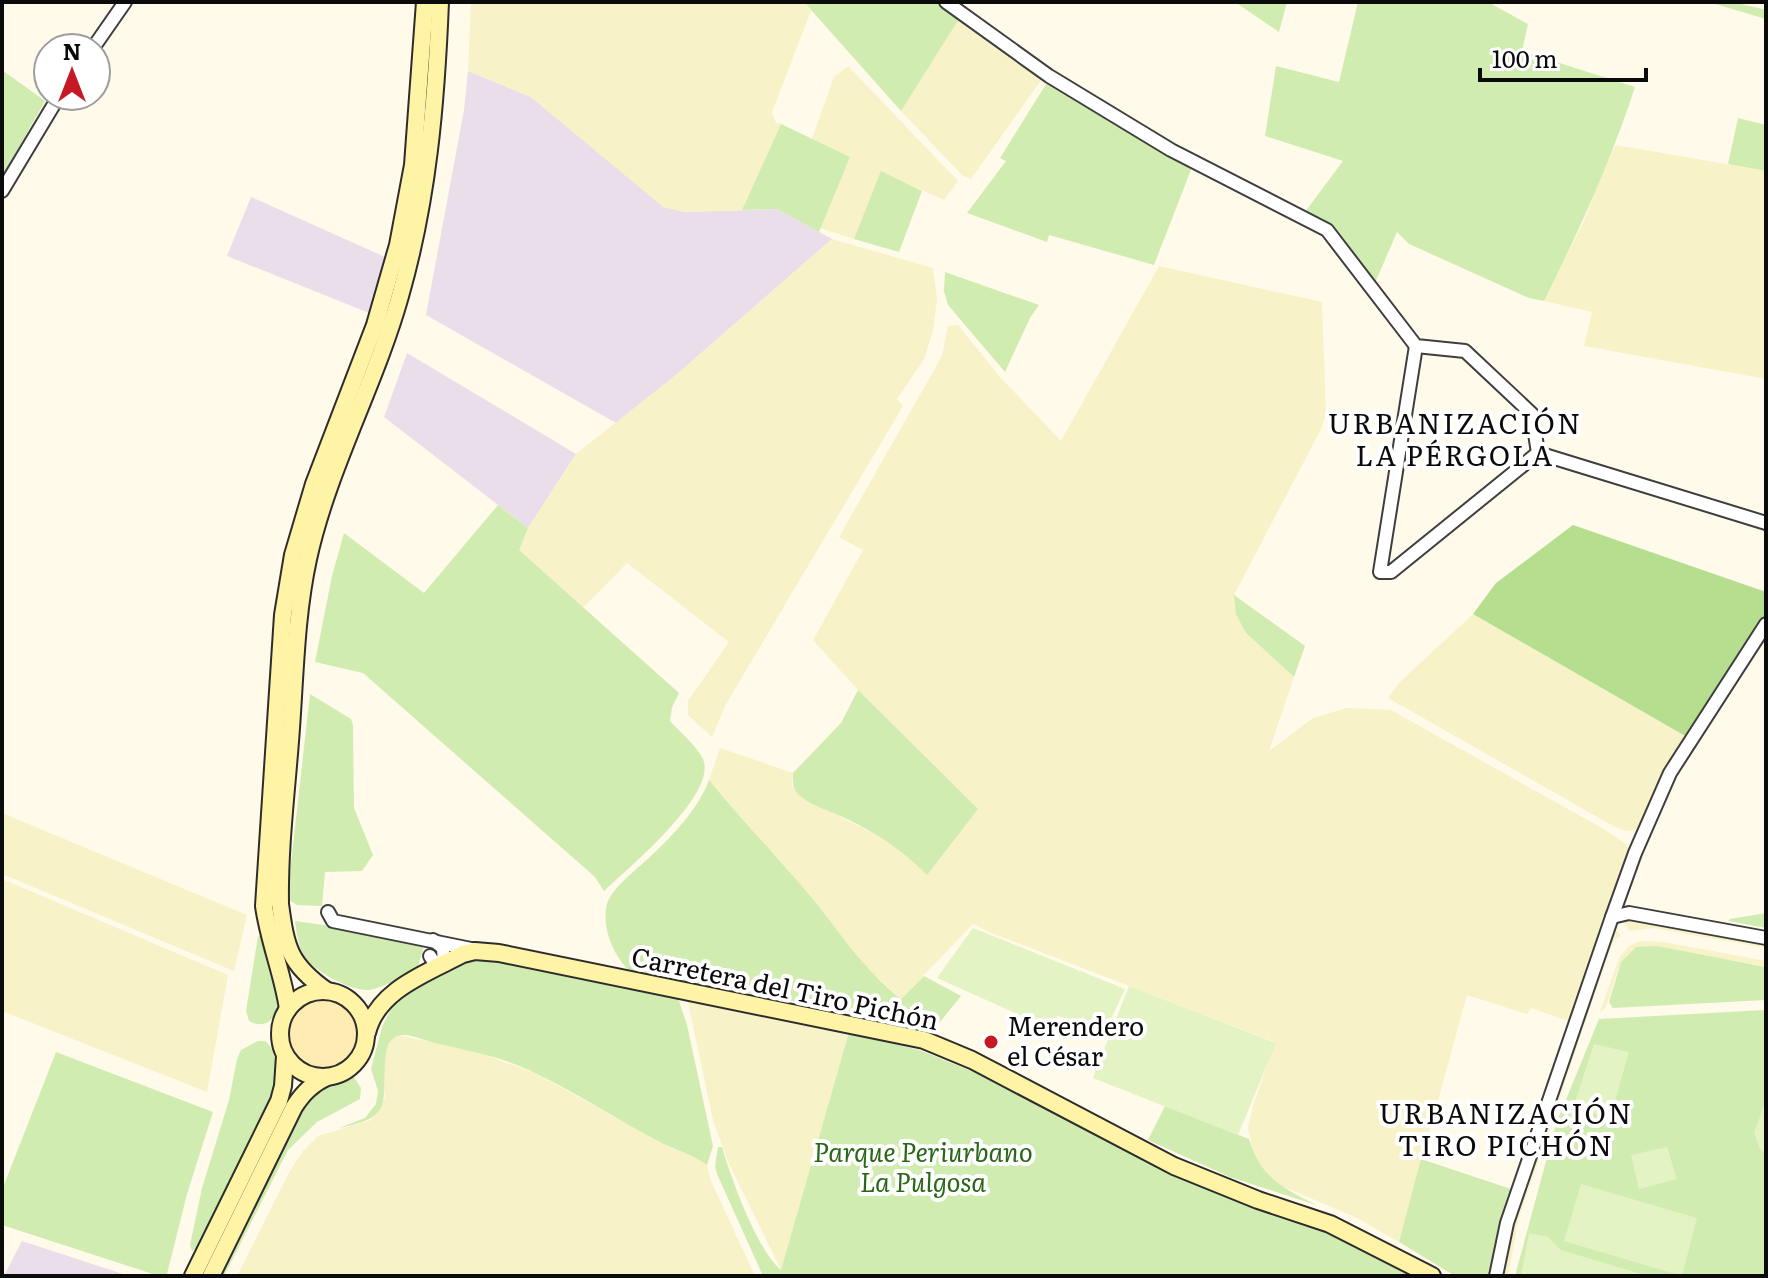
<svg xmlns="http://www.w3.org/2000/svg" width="1768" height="1278" font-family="Literata,serif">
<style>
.industrial{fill:#eadeeb}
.farmland{fill:#f7f2c8}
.green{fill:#d1ecb1}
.forest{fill:#b5de8f}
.sand{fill:#ffecb2}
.pitch{fill:#e3f3c3}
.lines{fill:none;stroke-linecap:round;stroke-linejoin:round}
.street-casing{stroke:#3e3e3e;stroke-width:16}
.secondary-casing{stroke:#2d2d2d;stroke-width:20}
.street{stroke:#fff;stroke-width:12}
.secondary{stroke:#fff3a5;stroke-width:16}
.poi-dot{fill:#c51a26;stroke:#fff;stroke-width:3}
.labels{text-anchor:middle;stroke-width:8;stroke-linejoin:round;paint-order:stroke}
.street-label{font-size:26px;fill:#0b0b0b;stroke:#fff}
.poi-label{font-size:26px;fill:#0b0b0b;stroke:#fff;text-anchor:start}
.park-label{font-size:26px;font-style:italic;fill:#2a6718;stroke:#fff}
.neighbourhood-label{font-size:28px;letter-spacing:2px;fill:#0b0b0b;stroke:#fff}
</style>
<rect width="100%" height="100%" fill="#fffaea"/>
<g class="industrial">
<path d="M468,71l63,26 133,110 21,5 92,-3 55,30 -156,136 -60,48 -190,-108 38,-205z"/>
<path d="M251,197l143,64 -20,54 -147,-59z"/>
<path d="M407,353l169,101 -48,74 -144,-111z"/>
<path d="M22,1241l107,35h-125z"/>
</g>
<g class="farmland">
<path d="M471,2h333l7,9 -39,101 4,11 5,1 -39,86 -57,2 -22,-5 -132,-110 -63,-26z"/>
<path d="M959,19l85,57 -73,103 -9,-4 -61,-64z"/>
<path d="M848,66l110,115 -14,19 -62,-28 -28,67 -34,-11 30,-71 -38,-18 22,-62z"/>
<path d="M1616,145l150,26v208l-182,-33 8,-34 -48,-11 41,-82 18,-49z"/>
<path d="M832,239l101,29 4,31 -4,32 -9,28 -27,40 6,7 -177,298 -14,33 -24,-22v-14l41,-59 -102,-79 -44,45 -65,-58 10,-22 48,-74 100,-79z"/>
<path d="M1159,266l163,36 4,112 -5,15 -87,166 12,38 48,44 -25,74 44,-33 34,-10 44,2 211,118 24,16 4,7 -62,170 -37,-13 -4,6 -60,-19 -68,247 -42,-24 -82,-35 -21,-28 -6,-27 5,-22 22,-64 -284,-109 -18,-9 -72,75 -46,-42 -42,-57 -104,-120 11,-32 73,25 -1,12 6,10 80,41 26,16 22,22 51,-65 -119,-119 -45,-50 50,-90 -24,-13 103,-181 6,-30 10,-1 41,51 62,65z"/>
<path d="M1473,614l214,123 -12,14 -37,78 -12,2 -11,-4 -227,-129 12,-16z"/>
<path d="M2,813l245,102 -13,56 -232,-97z"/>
<path d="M2,879l226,96 -21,117 -205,-81z"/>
<path d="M1633,919l133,23v6l-112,-20 -25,3 -5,-11z"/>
<path d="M1614,927l7,9 -7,4 -4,9 -92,272 -10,55h-4l12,-62z"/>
<path d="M1639,941l25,1 102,19v5l-122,-20 -13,6 -5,5 -8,12 -12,38 -6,5 19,-54 10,-12z"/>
<path d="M687,998l162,34 -68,238 -53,-108 -15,-42z"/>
<path d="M398,1035l79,17 58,21 136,75 29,11 7,6 4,16 44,95h-518l53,-105 13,-20 15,-15 53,-16 14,-22 -1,-26 3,-25 4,-8z"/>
</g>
<g class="green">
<path d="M804,2h134l21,17 -58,92z"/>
<path d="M1235,2h52l-8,30z"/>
<path d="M1358,2h130l40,22 -6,27 113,36c-24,74 -56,144 -91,214l-15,-3 -120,-54 -12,-12 -22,51 -33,-43 -37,-28 38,-51 -78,-25 11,-70 63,16z"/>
<path d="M1708,2h24l31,7 3,1v9z"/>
<path d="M2,70l43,31 -43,76z"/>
<path d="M1048,81l144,86 -38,98 -105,-30 -2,7 -80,-29 39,-52 -6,-3z"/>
<path d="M1738,118l28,7v46l-38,-7z"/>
<path d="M781,124l69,33 -31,75 -42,-23 -35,1z"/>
<path d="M881,171l41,20 -23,61 -45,-13z"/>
<path d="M945,272l94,33 -9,13 -25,54 -57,-67 -4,-14z"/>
<path d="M498,505l30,23 -9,22 160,143 -7,14 -2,14c10,11 26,24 33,38 15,35 -75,109 -99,132l-9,-14 -232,-204 -48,-11 17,-86 12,-43 80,60z"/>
<path d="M1234,595l71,51 -11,31 -48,-44 -10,-19z"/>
<path d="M858,690l120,119 -51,66c-24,-25 -51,-42 -82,-57 -15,-7 -33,-12 -45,-22 -8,-7 -7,-14 -7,-23l48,-50z"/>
<path d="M310,694l41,25 2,6 1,83 19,47 -11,16 -37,1 -3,34 -25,-1 -10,-6z"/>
<path d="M709,780c33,40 69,78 102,117 31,38 51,71 90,102l23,-23 37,20 -25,31 -305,-55c-17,-14 -30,-45 -24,-68 4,-16 34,-38 46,-50 22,-21 45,-45 56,-74z"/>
<path d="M1766,913v15l-38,-7 2,-2z"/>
<path d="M295,921l85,12 40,9 4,4 -7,24c-10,6 -41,21 -52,20 -17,-1 -51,-19 -60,-33 -7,-10 -8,-23 -10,-36z"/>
<path d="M258,936h3c5,19 29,73 7,86 -7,4 -13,2 -19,-1l-3,-10z"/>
<path d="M1656,946l110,21v33l-153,8 -4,-6 12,-40 15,-15z"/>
<path d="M480,960h15l181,32 11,33 26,121 -6,19c-14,-11 -33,-15 -49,-24 -42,-22 -81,-48 -123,-68 -32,-16 -66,-22 -100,-30 -12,-2 -31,-13 -41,-5 -6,4 -7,9 -8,16 -6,46 12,63 -47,74l26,-10 11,-14 2,-13 -7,-22 11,-42 13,-27 74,-38z"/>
<path d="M1766,1010v266h-251l41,-152 43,-105z"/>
<path d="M849,1032l73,19 64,26 95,49 145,70 92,31 38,16 55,33h-648l-46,-102 -2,-8 3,-19h4c9,31 35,103 59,123z"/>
<path d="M258,1041h7c16,12 10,37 7,54l-76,153 -4,3 -2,-6 12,-57 27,-88 8,-41 4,-9z"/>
<path d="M56,1052l157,60 -26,82 -20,80 -11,1 -154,-50v-35z"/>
<path d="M348,1077h6l7,11 -1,11 -43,23 -29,28 -64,126h-6l87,-174 15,-14z"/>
<path d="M1165,1106l84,33c12,39 33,48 67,66l-86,-28 -82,-37z"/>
<path d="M1421,1159l90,30 -22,87h-34l-56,-34z"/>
</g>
<path class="forest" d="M1573,525l193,67 -1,27 -78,118 -214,-123 23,-31z"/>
<circle class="sand" cx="322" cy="1034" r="36"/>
<g class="pitch">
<path d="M973,928l152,61 -21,45 -46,-18 -14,10 -107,-48z"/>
<path d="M1129,986l147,57 -38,92 -145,-57z"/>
<path d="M1594,1044l35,8 -19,66 -37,-10z"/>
<path d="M1766,1099v55l-6,-5 -6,-16z"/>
<path d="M1667,1147l10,32 -38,10 -8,-34z"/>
<path d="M1581,1184l116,34 -15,58 -118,-35z"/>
<path d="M1529,1233l19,4 13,13 87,26h-127z"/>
</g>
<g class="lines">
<defs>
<g id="street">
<path d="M946,2l103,74 122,74 156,80 89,116 49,5 67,63 6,39 228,70"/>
<path d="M93,48l32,-46"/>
<path d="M2,191l57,-95"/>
<path d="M1416,346l-36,226h11l147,-119"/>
<path d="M328,912l5,9 143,29"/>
<path d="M1612,917l23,-64 35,-80 96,-149"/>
<path d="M430,956l3,5 11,3 -1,-16 -10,-8"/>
<path d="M1496,1276l11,-53 105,-306 17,-4 137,25"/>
</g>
<g id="secondary">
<circle cx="323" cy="1034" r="43"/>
<path d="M327,991c-38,-27 -41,-43 -47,-87 -1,-59 7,-118 11,-176 4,-56 5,-114 17,-169 20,-91 67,-174 92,-263 28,-97 36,-194 40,-294"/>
<path d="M288,1009c-5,-35 -19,-67 -24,-103l19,-291 10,-60 21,-71 61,-159 23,-80 15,-80 12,-163"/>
<path d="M367,1033c10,-43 60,-60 96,-79l12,-3 24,2 425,87 48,20 202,106 84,34 72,24 102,52"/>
<path d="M193,1276l86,-175 4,-15 2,-30"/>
<path d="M211,1276l83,-169c9,-14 18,-23 33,-30"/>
</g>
</defs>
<use href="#street" class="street-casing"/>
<use href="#secondary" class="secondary-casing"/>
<use href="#street" class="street"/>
<use href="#secondary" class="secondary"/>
</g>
<circle class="poi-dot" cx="991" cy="1042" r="8"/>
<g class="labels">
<g class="street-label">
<text transform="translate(785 989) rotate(12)" y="9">Carretera del Tiro Pichón</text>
</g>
<g class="poi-label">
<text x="1007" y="1036">Merendero<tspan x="1007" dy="30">el César</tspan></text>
</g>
<g class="park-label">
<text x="923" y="1162">Parque Periurbano<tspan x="923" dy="30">La Pulgosa</tspan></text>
</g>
<g class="neighbourhood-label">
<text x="1455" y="434">URBANIZACIÓN<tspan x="1455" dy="32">LA PÉRGOLA</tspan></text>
<text x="1506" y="1124">URBANIZACIÓN<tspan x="1506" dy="32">TIRO PICHÓN</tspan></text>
</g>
</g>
<rect width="1768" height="1278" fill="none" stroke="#0b0b0b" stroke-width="8"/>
<g transform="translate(72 72)"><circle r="38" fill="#ffffff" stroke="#9d9d9d" stroke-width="2"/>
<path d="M0-6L14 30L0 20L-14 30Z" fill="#c51a26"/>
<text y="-12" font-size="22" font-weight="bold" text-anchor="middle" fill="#0b0b0b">N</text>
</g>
<path d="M1480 68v12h166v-12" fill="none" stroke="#0b0b0b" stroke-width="4"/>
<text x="1492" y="68" font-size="24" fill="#0b0b0b" stroke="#ffffff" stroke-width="6" paint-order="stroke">100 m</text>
</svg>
